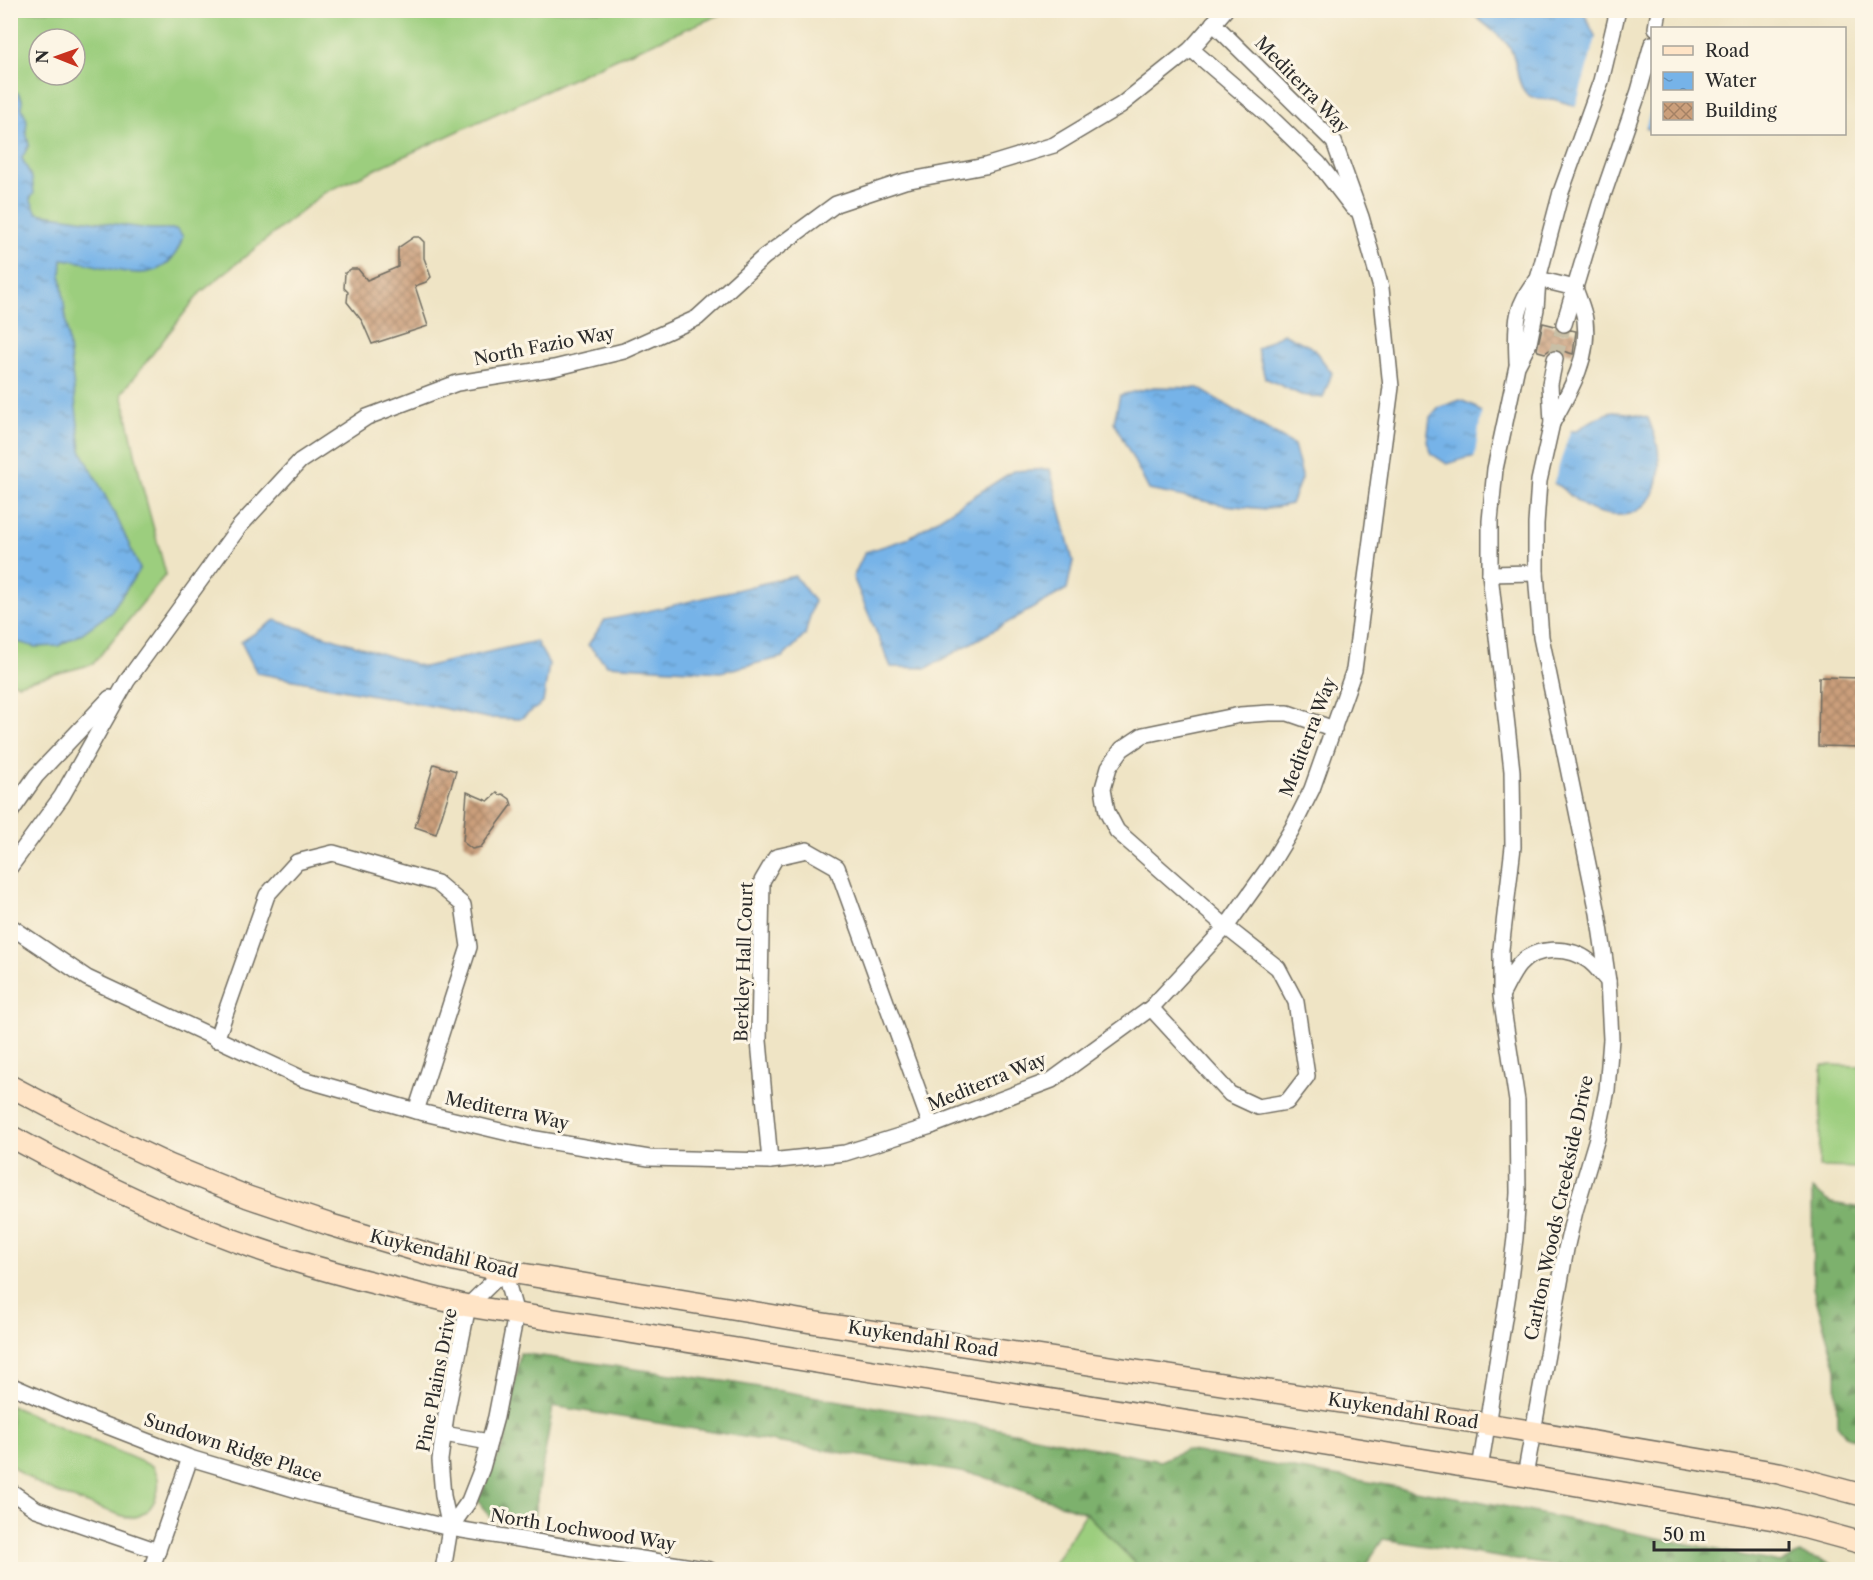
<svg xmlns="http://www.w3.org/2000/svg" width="1873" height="1580" font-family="'Libre Caslon Text',serif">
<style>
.grass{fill:#9cce7e;stroke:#647c54;stroke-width:1.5;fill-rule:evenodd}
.forest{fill:url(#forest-firs);stroke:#546e4c;stroke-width:1.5}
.water{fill:url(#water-ripples);stroke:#506f8a;stroke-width:1.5}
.pier{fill:#efe4c5}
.building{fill:url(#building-cross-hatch)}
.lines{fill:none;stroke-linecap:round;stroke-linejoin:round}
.minor-tunnel{stroke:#c8bfa6;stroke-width:15;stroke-dasharray:15 8;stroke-linecap:butt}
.minor-casing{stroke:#706c61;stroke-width:18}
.secondary-casing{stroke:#706c61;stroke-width:24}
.minor{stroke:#fff;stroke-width:15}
.secondary{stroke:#ffe4c6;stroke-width:21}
.labels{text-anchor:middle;stroke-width:6;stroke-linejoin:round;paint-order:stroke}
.street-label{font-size:18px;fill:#2b2b2b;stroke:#fcf5e5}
</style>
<defs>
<pattern id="forest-firs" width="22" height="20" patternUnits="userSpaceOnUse" patternTransform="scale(1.5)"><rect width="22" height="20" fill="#7db16d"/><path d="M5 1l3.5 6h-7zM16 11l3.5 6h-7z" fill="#67905a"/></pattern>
<pattern id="water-ripples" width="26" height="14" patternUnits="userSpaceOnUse" patternTransform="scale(1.5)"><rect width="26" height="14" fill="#76b3e8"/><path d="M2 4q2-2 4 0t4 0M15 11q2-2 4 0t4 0" fill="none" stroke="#6192bc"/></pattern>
<pattern id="building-cross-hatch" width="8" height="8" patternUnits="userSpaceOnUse" patternTransform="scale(1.5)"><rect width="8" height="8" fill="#cb9f7b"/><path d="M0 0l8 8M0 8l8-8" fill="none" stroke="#a58265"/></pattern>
</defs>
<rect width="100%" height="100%" fill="#fcf5e5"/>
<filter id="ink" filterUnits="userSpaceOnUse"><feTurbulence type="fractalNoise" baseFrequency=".0167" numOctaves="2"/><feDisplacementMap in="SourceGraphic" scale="12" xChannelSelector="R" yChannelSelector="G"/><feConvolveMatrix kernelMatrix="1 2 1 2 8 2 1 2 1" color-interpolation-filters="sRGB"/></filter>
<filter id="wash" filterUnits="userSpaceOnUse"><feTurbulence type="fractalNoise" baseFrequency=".008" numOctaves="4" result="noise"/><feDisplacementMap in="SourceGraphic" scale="24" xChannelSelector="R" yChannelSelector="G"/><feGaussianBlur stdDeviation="1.35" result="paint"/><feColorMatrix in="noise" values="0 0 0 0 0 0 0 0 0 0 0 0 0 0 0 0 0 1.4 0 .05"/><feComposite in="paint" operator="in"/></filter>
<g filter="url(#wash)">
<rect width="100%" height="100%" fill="#efe4c5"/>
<g class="grass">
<path d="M10,11h719l-112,47 -293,135 -124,100 -78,100 20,92 24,89 -73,90 -75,20 -8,-3zM39,39h36v36h-36z"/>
<path d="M1822,1065l40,1v102l-43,-1z"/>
<path d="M11,1406l141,60c16,18 0,56 -26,51 -39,-14 -83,-24 -115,-52z"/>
<path d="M1086,1513l55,56 -91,1z"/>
</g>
<g class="forest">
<path d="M1812,1189l19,14 31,5v233l-15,-4 -10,-13 -1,-55 -23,-81z"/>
<path d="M520,1353l209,29 229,39 202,40 25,-11 293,51 302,62 20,-9 47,15h-273l-191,-30 -20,30h-222l-55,-56 -107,-38 -426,-69 -21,122 -40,-8 -14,-19 28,-63z"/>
</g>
<g class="water">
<path d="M1469,11h114l13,27 56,31v64l-5,-5 -94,-29c-45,5 -29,-33 -45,-54 -11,-12 -26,-23 -39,-34z"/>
<path d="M10,91l8,2 4,6v9l5,12 -1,11 3,14 -7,13 10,20 2,15 -4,6 7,14 112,16h27l7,7c-18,64 -79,26 -121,23l-1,18 20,173 37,70 22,49 -30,44 -29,21 -23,12 -23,1 -24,-7z"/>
<path d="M1283,333l30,15 19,25 -9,25 -22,-3 -36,-17 -8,-29z"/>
<path d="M1154,387l44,1 96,57 8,31 -11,28 -26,5 -41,-4 -75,-15 -35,-68 6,-27z"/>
<path d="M1460,400l12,5 9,7 90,19h4c32,-19 34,-25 73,-13 4,10 8,20 10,30 7,46 -15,79 -64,63 -15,-5 -24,-18 -37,-26 -6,-5 -76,-28 -83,-28 -8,0 -19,5 -27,7l-15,-10 -5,-12 3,-25 8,-9z"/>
<path d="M1050,469l23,92 -6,28 -140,79 -36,-1 -38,-90 12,-25 42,-13 106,-68z"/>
<path d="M795,576l19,25 -9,34 -22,22 -62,15 -114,-7 -19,-20 17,-25c64,-12 127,-30 190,-44z"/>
<path d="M275,620l149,47 112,-26 13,23 -6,39 -23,16 -33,-1 -50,-11 -180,-34 -16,-31z"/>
</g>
<g class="pier">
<path d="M1597,34l55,32v38l-7,26 -70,-21z"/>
<path d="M1482,409l89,19 -18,57 -79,-25z"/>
</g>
<g id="blocks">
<g class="building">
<path d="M414,237h5l5,5v16l7,19 -5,5 -11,4 13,40 -56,18 -10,-23 -15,-19 1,-10 -4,-4 1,-15 6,-4h7l9,11 31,-13v-19z"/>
<path d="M1543,323l12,3 7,7 9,-3 5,1 -3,23 -17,-5h-5l-6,4 -7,-2 -1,-2z"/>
<path d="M1819,677l44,1v69l-45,-1z"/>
<path d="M434,764l22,7 -20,63 -21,-7z"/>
<path d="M467,792l21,9 9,-8 3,2 3,-1 7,5 2,6 -31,42 -9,2 -9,-7z"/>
</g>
</g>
</g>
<g filter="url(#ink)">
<use href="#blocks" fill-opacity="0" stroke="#706c61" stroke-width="1.5"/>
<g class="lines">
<path class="minor-tunnel" d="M1555,359l9,-35"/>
<defs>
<g id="minor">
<path d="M1656,28l3,-18"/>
<path d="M1191,49l77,66 51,49 34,44"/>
<path d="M1538,279l37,9"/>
<path d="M1564,324l37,-123 38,-110 13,-47"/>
<path d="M1517,362c-1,-35 -4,-56 21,-83"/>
<path d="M1552,423c18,-32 38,-65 33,-103 -1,-10 -7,-22 -10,-32"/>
<path d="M1490,574l46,-1"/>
<path d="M10,813l26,-37 74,-78"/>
<path d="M10,867l52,-71 65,-115 112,-154 61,-66 67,-44 90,-34 97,-15 70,-17 73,-33 67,-61 72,-53 69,-23 80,-15 69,-21 67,-40 70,-56 34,-39"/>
<path d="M10,926l77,52 216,101 113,32 114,27 119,20 121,3 75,-8 86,-27 121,-46 99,-72 75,-81 43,-60 23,-38 20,-40 42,-119 37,-283 -10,-99 -20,-71 -27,-75 -121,-119"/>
<path d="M1502,994c5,-9 10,-21 17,-29 16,-19 51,-19 70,-4 7,5 13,14 19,20"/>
<path d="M1151,1008l79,86 28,13 29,-5 20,-26 -11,-74 -18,-34 -52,-41 -109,-96 -10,-19 -4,-24 6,-21 13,-18 21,-14 97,-20 29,-2h19l46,16"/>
<path d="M216,1040l51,-145 30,-33 36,-9 104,30 26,22 6,42 -53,164"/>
<path d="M770,1161l-11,-120 3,-160 14,-24 31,-7 30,17 94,259"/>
<path d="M10,1385l64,28 116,45 124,37 136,33 260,42"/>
<path d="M444,1434l45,8"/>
<path d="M1480,1469l29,-182 6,-49 3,-45 -1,-92 -16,-105v-47l12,-102 -1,-76 -22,-197v-53l5,-52 22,-103 12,-23 7,-34 2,-30 23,-87 40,-111 17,-71"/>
<path d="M1525,1476l41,-227 9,-38 22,-73 10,-48 4,-51 -3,-58 -10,-68 -57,-276 -5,-64v-49l3,-43 13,-58 -2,-39 5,-25"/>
<path d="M10,1491l26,18 122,42"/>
<path d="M151,1570l39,-112"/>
<path d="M443,1570l7,-42 -7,-32 -3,-36 6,-45 22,-109 36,-35 12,43 -20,103 -14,51 -13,33 -19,27"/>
</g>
<g id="secondary">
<path d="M10,1086l76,40 83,39 79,32 83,28 101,30 72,16 307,51 676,102 292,49 83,22"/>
<path d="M10,1136c84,46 172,88 263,118 64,21 130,36 195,52l1057,170 249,43 88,24"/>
</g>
</defs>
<use href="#minor" class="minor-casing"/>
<use href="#secondary" class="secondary-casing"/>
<use href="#minor" class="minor"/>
<use href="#secondary" class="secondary"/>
</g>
</g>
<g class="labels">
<g class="street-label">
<text transform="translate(1302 85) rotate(46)" y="6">Mediterra Way</text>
<text transform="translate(544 346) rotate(-11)" y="6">North Fazio Way</text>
<text transform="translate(1308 737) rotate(-69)" y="6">Mediterra Way</text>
<text transform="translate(744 962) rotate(-88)" y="6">Berkley Hall Court</text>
<text transform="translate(987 1082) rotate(-22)" y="6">Mediterra Way</text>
<text transform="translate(507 1111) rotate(12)" y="6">Mediterra Way</text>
<text transform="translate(1559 1208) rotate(-78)" y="6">Carlton Woods Creekside Drive</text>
<text transform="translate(444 1254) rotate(14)" y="6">Kuykendahl Road</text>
<text transform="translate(923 1339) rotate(9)" y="6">Kuykendahl Road</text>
<text transform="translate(437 1380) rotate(-79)" y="6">Pine Plains Drive</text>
<text transform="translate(1403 1411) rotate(9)" y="6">Kuykendahl Road</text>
<text transform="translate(233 1448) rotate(18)" y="6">Sundown Ridge Place</text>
<text transform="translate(583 1530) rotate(9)" y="6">North Lochwood Way</text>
</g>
</g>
<rect width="1873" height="1580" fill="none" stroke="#fcf5e5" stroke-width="36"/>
<rect x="1651" y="27" width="195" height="108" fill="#fcf5e5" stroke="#a8a49b" stroke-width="1.5"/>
<rect x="1663" y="46" width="30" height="9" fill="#ffe4c6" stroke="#a8a49b" stroke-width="1.5"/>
<text x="1705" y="57" font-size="18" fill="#2b2b2b">Road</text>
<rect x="1663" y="72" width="30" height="18" fill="url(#water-ripples)" stroke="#a8a49b" stroke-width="1.5"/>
<text x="1705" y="87" font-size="18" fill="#2b2b2b">Water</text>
<rect x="1663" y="102" width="30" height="18" fill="url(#building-cross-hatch)" stroke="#a8a49b" stroke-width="1.5"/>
<text x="1705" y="117" font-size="18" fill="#2b2b2b">Building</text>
<g transform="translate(57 57) rotate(271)"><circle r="28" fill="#fcf5e5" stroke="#a8a49b" stroke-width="1.5"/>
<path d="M0-4.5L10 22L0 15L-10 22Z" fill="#c8321e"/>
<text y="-9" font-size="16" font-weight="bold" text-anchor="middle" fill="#2b2b2b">N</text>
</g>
<path d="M1654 1541v9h135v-9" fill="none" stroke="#2b2b2b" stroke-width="3"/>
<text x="1663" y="1541" font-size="18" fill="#2b2b2b" stroke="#fcf5e5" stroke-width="4.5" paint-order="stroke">50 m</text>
</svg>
